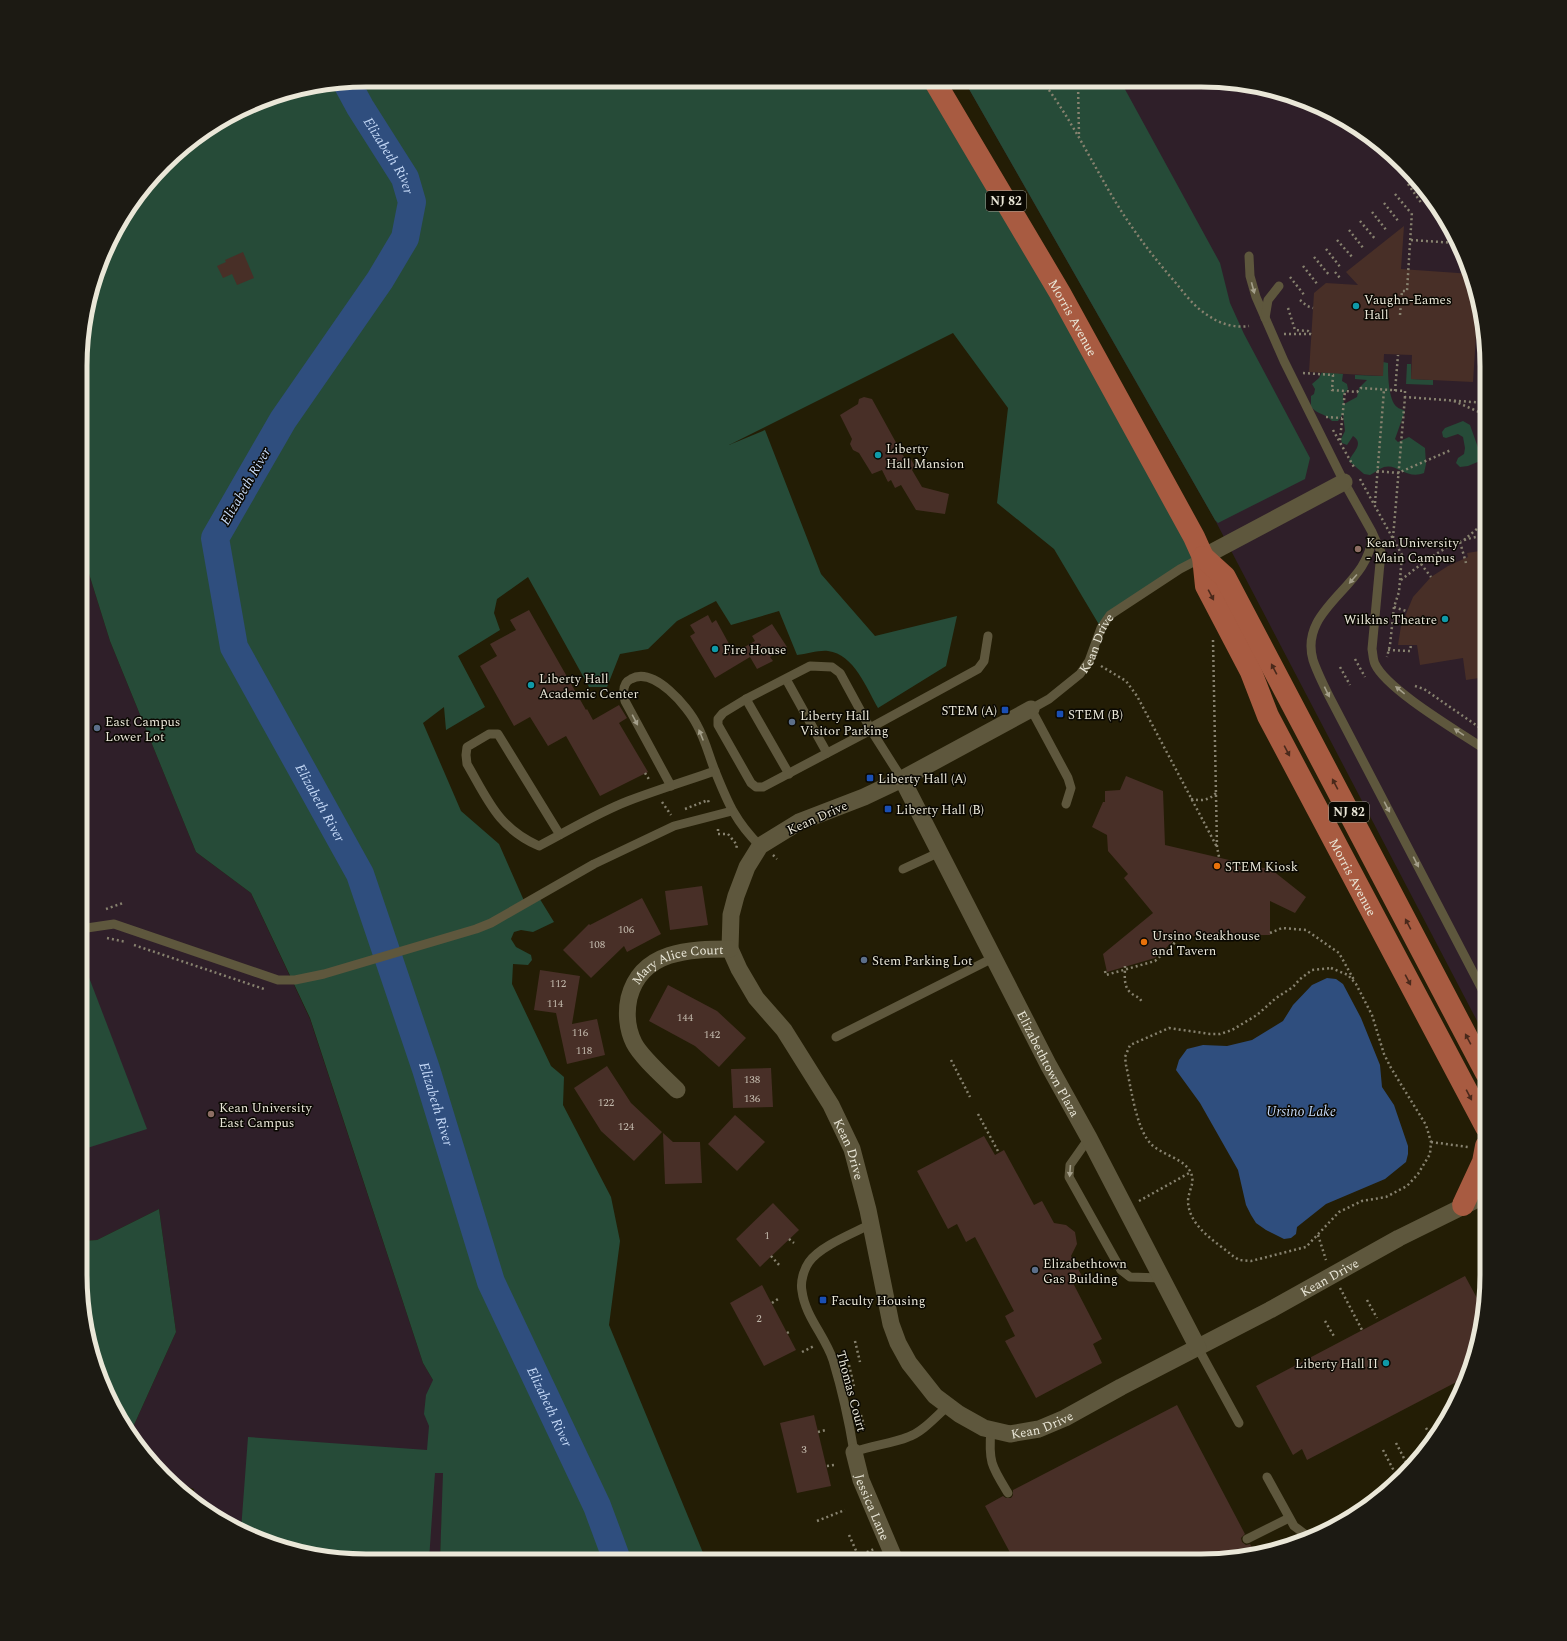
<svg xmlns="http://www.w3.org/2000/svg" width="1567" height="1641" font-family="Spectral,serif">
<style>
.education{fill:#2f1f29}
.green{fill:#264b38}
.water{fill:#2f4e7e}
.lines{fill:none;stroke-linecap:round;stroke-linejoin:round}
.river{stroke:#2f4e7e;stroke-width:28}
.building{fill:#482f27}
.path{stroke:#87826f;stroke-width:2.5;stroke-dasharray:2 3;stroke-linecap:butt}
.service{stroke:#5e573d;stroke-width:9}
.minor{stroke:#5e573d;stroke-width:17}
.primary{stroke:#a85b41;stroke-width:22}
.oneway{fill:#a49f8a}
.oneway2{fill:#49291b}
.culture-dot{fill:#0f9aa8;stroke:#0a0802;stroke-width:1.5}
.education-dot{fill:#8d6e63;stroke:#0a0802;stroke-width:1.5}
.transit-dot{fill:#1a4fb4;stroke:#0a0802;stroke-width:1.5}
.service-dot{fill:#5c6f8a;stroke:#0a0802;stroke-width:1.5}
.food-dot{fill:#e8710a;stroke:#0a0802;stroke-width:1.5}
.labels{text-anchor:middle;stroke-width:3;stroke-linejoin:round;paint-order:stroke}
.number-label{font-size:11px;fill:#c2b9ac}
.shield{fill:#0a0802;stroke:#a7a498;stroke-width:1}
.shield-label{font-size:12px;font-weight:bold;fill:#eae7d8}
.poi-label{font-size:13px;fill:#eae7d8;stroke:#0a0802;text-anchor:start}
.street-label{font-size:13px;fill:#eae7d8;stroke:#0a0802}
.water-label{font-size:14px;font-style:italic;fill:#c5d9f7;stroke:#0a0802}
.rim{fill:none;stroke:#eae7d8;stroke-width:5}
</style>
<rect width="100%" height="100%" fill="#231d05"/>
<g class="education">
<path d="M965,82h273l55,13 51,23 46,33 49,56 33,67 14,73v691l-271,-518z"/>
<path d="M80,545l30,96 86,211 55,41 59,126 113,344 10,17 11,93 -4,87h-93l-56,-9 -68,-28 -29,-21v-13l-26,-9 -39,-44 47,-104 -17,-123 -62,31 -16,1z"/>
</g>
<g class="green">
<path d="M366,80l569,2 268,475 -93,58 -9,13 -47,-79 -57,-46 11,-95 -55,-75 -224,112 36,-15 56,144 54,62 82,-20 -11,50 -68,42c-11,-19 -24,-54 -50,-57 -9,-1 -21,3 -31,4l-18,-44 -48,14 -15,-24 -39,20 -29,28 -28,5 -13,33h-18l-61,-110 -31,22 -3,14 6,17 -42,26 27,51 -39,23 -2,-23 -21,16 38,88 38,33 26,59 13,-7 16,26 -21,10 -12,-2 -7,2 -3,7 5,8 15,8 1,5 -4,5 -15,-1 -1,20 39,82 13,11 -1,28 48,92 9,44 -11,84 97,235h-266l3,-87h-8l-6,87h-82l-56,-9 -50,-21 7,-93 179,13 2,-24 -5,-12 2,-19 7,-15 -10,-17 -113,-345 -59,-125 -55,-41 -86,-211 -30,-96v-179l5,-56 33,-87 59,-72 46,-33 51,-23z"/>
<path d="M965,82h156l99,181 10,40 14,31 66,124 -5,21 -87,44 -3,-3z"/>
<path d="M1431,198l6,7 -2,3h-5l-4,-7z"/>
<path d="M1383,362l5,1c0,10 0,37 9,44 2,2 5,2 8,4l-10,28 3,3 11,-5 16,11 1,16 -2,9c-17,7 -27,-10 -40,-6 -5,2 -10,6 -14,8l-6,-1 -15,-13c3,-8 16,-17 4,-25l-6,9 -5,-2 -1,-4 4,-8 -2,-17 -5,7h-6c-6,-7 -15,-7 -21,-14v-11l3,-2 1,-5 -3,-5 7,-6 4,-8 20,4 -1,7 5,3 1,5 -5,6 1,9 13,-7 2,-9 8,-8 -12,-1v-4l27,1z"/>
<path d="M1407,364h4v15l22,1v5l-27,-1z"/>
<path d="M1463,421l7,4 11,31 -1,5 -12,5 -8,1 -4,-4 2,-5 6,-4 1,-6 -2,-11 -5,-3 -12,4 -3,-1 -1,-5 3,-4z"/>
<path d="M80,954l67,175 -66,21z"/>
<path d="M159,1209l17,123 -47,104 -34,-69 -14,-73v-53l16,-1z"/>
</g>
<path class="water" d="M1327,978l9,1 7,5 18,34 19,47 2,22 12,18 14,41v8l-2,8 -21,17 -59,25 -29,23 -1,7 -5,4 -7,1 -18,-9 -10,-7 -5,-8 -5,-10 -8,-35 -38,-67 -24,-33 3,-10 8,-11 16,-4 24,1 25,-6 31,-19 10,-16 19,-20z"/>
<g class="lines">
<path class="river" id="s1" d="M347,83l13,24 45,71 7,24 -7,36 -25,42 -97,140 -68,118 19,109 126,227 66,195 65,213 106,224 20,54"/>
</g>
<g class="building">
<path d="M1404,226l-3,43 71,5 6,30 -5,78 -62,-3 1,-24 -28,-1 -1,22 -74,-4 5,-79 12,-10 32,2 -12,-13z"/>
<path d="M243,252l11,26 -17,7 -5,-11 -9,4 -6,-12 9,-4 -1,-2z"/>
<path d="M864,397l8,2 32,58 7,2 3,6 -2,5 10,17 27,7 -4,20 -29,-4 -15,-25 -6,3 -4,-8 -3,2 -6,-12 -10,4 -13,-21 -6,-3 -3,-6 2,-5 -12,-24 18,-11 1,-5z"/>
<path d="M1486,550v127l-20,3 -3,-22 -43,7 -3,-20h-19l3,-19 12,-29 18,-20 17,-11 20,-9 -1,-4z"/>
<path d="M529,610l57,100 1,-1 6,11 26,-15 8,13 -8,5 29,49 -48,24 -34,-60 -18,10 -18,-29 -16,9 -34,-60 17,-10 -7,-12 26,-14 -6,-10z"/>
<path d="M708,615l4,8 4,-3 18,33 21,-12 -3,-5 20,-12 15,23 -17,10 3,4 -16,8 -7,-12 -35,21 -25,-42 5,-3 -5,-8z"/>
<path d="M1126,776l37,15 2,54 107,25 34,27 -11,16 -25,-12v34l-91,1 -24,22 -48,14 -4,-18 50,-41 -29,-35 4,-4 -20,-23 -1,-16 -15,-8 11,-25h2v-11l15,-1z"/>
<path d="M702,886l6,39 -38,5 -5,-39z"/>
<path d="M642,898l19,36 -34,18 -3,-6 -33,32 -28,-28 26,-26 1,1z"/>
<path d="M540,970l40,6 -8,48 25,-5 8,36 -38,9 -11,-51 -22,-3z"/>
<path d="M668,985l49,26 29,27 -27,29 -24,-21 -46,-25z"/>
<path d="M607,1066l24,37 31,29 -28,29 -33,-30 -27,-43z"/>
<path d="M771,1068l2,39 -40,1 -2,-39z"/>
<path d="M735,1115l30,27 -28,29 -29,-27z"/>
<path d="M663,1133l10,9h27l2,41 -37,1z"/>
<path d="M984,1136l11,19 9,-5 30,55 8,-4 12,22 12,2 9,7 2,12 -6,12 12,22 -10,5 29,56 -9,5 9,19 -66,35 -31,-57 10,-5 -10,-20 9,-5 -39,-74 -9,5 -9,-18 -9,5 -31,-58z"/>
<path d="M773,1203l26,27 -39,37 -24,-28z"/>
<path d="M1465,1276l19,35 -7,39 -11,27 -159,83 -5,-11 -9,6 -37,-69z"/>
<path d="M762,1285l34,65 -32,16 -34,-63z"/>
<path d="M1177,1405l68,129 -4,4 1,4 4,3 4,-1 5,9 -35,7h-206l-29,-54 18,-10 3,2h5l2,-3v-5z"/>
<path d="M814,1415l17,71 -34,7 -17,-70z"/>
</g>
<g class="lines">
<g class="path">
<path d="M1043,82c29,38 50,83 75,124 17,27 36,52 57,76 10,12 20,26 34,34 11,8 26,12 40,10"/>
<path d="M1078,82l1,55"/>
<path d="M1408,184l14,20"/>
<path d="M1395,194l16,19"/>
<path d="M1384,203l15,19"/>
<path d="M1372,212l15,19"/>
<path d="M1360,221l16,19"/>
<path d="M1349,230l15,19"/>
<path d="M1337,240l16,18"/>
<path d="M1411,240l45,3"/>
<path d="M1326,249l15,19"/>
<path d="M1314,257l16,19"/>
<path d="M1303,266l15,19"/>
<path d="M1335,272l5,6"/>
<path d="M1290,277l15,19"/>
<path d="M1300,300l7,6 6,2"/>
<path d="M1288,308l7,22 13,1 3,3"/>
<path d="M1400,315l2,-24h5l5,-80"/>
<path d="M1284,334h27"/>
<path d="M1303,373l30,2 -1,15 25,2 4,-4 44,3v6l81,6"/>
<path d="M1395,391l3,-36"/>
<path d="M1454,401l32,14"/>
<path d="M1326,417l16,1"/>
<path d="M1333,430l22,39"/>
<path d="M1340,440l5,-49"/>
<path d="M1377,471l21,2 53,-23"/>
<path d="M1360,479l42,76 -3,37 -5,15 -4,38 -3,12"/>
<path d="M1375,503l9,-113"/>
<path d="M1393,538l12,-141"/>
<path d="M1464,540l22,-19"/>
<path d="M1460,542l6,21"/>
<path d="M1421,564l10,13"/>
<path d="M1401,580c24,-19 53,-43 85,-44"/>
<path d="M1394,607l12,4"/>
<path d="M1213,640l4,207 2,10"/>
<path d="M1388,650l22,1 1,-6"/>
<path d="M1355,659l10,18"/>
<path d="M1101,666l25,15 11,15 80,151"/>
<path d="M1340,667l10,18"/>
<path d="M1415,686l9,3 62,43"/>
<path d="M645,773l5,8"/>
<path d="M1191,799c10,2 17,2 25,-6"/>
<path d="M662,802l9,13"/>
<path d="M685,809l23,-9 1,4"/>
<path d="M718,829v5h10l9,11 -1,4"/>
<path d="M773,855l4,4"/>
<path d="M106,909l17,-6"/>
<path d="M1270,933l12,-5 24,2 33,23 15,27"/>
<path d="M107,938l19,4"/>
<path d="M80,944l7,-3"/>
<path d="M134,945l130,44"/>
<path d="M1125,966c0,9 -2,21 6,27 4,4 9,3 11,10"/>
<path d="M1331,968l17,7 8,9 16,31 12,39 7,14 35,57 5,17 -1,12 -12,20 -11,12 -21,11 -24,4 -23,11 -33,35 -55,14 -12,-1 -6,-4c-18,-15 -45,-30 -45,-56 1,-11 8,-18 2,-29 -8,-13 -27,-16 -38,-26 -16,-15 -21,-58 -26,-80l-1,-8 5,-12 39,-17 41,6h10l12,-4 25,-15 19,-17 17,-11 7,-8 12,-9z"/>
<path d="M1105,971l1,4 49,-14 27,-25"/>
<path d="M951,1060l19,37"/>
<path d="M978,1114l21,39"/>
<path d="M1431,1142l37,5"/>
<path d="M1139,1201l52,-29"/>
<path d="M1318,1235l8,25"/>
<path d="M789,1239l5,4"/>
<path d="M771,1256l9,10"/>
<path d="M1340,1288l22,42"/>
<path d="M1367,1300l10,18"/>
<path d="M772,1303l6,-4"/>
<path d="M1325,1321l10,17"/>
<path d="M787,1333l4,-2"/>
<path d="M855,1341l5,21"/>
<path d="M802,1352l12,-6"/>
<path d="M849,1365l5,21"/>
<path d="M861,1415l3,10"/>
<path d="M1439,1421l4,6"/>
<path d="M1426,1428l7,12"/>
<path d="M818,1432l8,-2"/>
<path d="M1396,1443l10,19"/>
<path d="M1383,1450l11,21"/>
<path d="M827,1466l7,-1"/>
<path d="M817,1521l28,-11"/>
<path d="M849,1535l9,20"/>
<path d="M853,1558l21,-9"/>
</g>
<g class="service">
<path d="M1249,256l1,20 6,21 28,64 60,121 28,50 9,20 -9,97c1,5 1,11 3,15 12,26 86,69 111,86"/>
<path d="M1265,318l3,-18 11,-14"/>
<path d="M1372,536c-2,51 -74,71 -59,124 4,12 10,24 16,36l157,301"/>
<path d="M786,679l41,74"/>
<path d="M746,699l43,75"/>
<path d="M870,728l108,-59 6,-8 4,-25"/>
<path d="M871,730l-108,57h-7l-5,-4 -33,-58v-6l5,-6 23,-14 64,-33 22,1 8,6 31,57 31,49"/>
<path d="M671,786l-46,-85c-2,-8 -3,-18 6,-22 23,-13 57,28 66,46 8,14 12,31 18,46"/>
<path id="s2" d="M1066,804l5,-16 -3,-10 -37,-69 18,-10 31,-25 9,-13 12,-33 9,-13 70,-46 23,-12"/>
<path d="M560,835l-62,-101h-9l-22,13 -1,8 1,9c21,36 31,64 72,82 29,-15 58,-33 89,-45 29,-11 58,-20 87,-30 13,32 20,50 45,75"/>
<path d="M903,869l37,-17"/>
<path d="M80,929l34,-5 164,56h17l29,-6 152,-45 15,-6 103,-59 80,-38 58,-15"/>
<path d="M836,1037l157,-79"/>
<path d="M1089,1138l-19,27 -1,12 52,93 9,7 32,1"/>
<path d="M871,1224c-17,9 -51,22 -62,38 -5,7 -9,20 -7,29 3,25 23,45 31,69 9,30 16,61 21,92 18,-7 37,-8 54,-15 15,-5 28,-21 40,-31"/>
<path d="M1198,1348l41,75"/>
<path d="M991,1430c-3,32 1,37 17,63"/>
<path d="M1267,1477l27,49 16,12"/>
<path d="M1247,1539l42,-21"/>
</g>
<g class="minor">
<path d="M1203,557l141,-75"/>
<path id="s3" d="M1031,709l-129,70 -38,18 -65,25 -39,24 -13,21 -11,29 -5,19 -1,34 9,20 17,29 28,32 47,75 21,44 16,61 23,114 7,19 11,20 26,33 24,18 25,14 26,6 29,-5 26,-11 56,-31 149,-77 129,-72 87,-43"/>
<path id="s4" d="M902,779l147,287 40,72 109,210"/>
<path id="s5" d="M677,1090c-12,-12 -36,-33 -43,-47 -7,-14 -8,-31 -5,-45 12,-48 61,-49 101,-49"/>
<path id="s6" d="M854,1452l7,28 34,80"/>
</g>
<g class="primary">
<path id="s7" d="M935,82l125,211 134,244 9,20 3,29 45,86 17,44 218,411"/>
<path d="M1203,557l22,20 261,496"/>
<path d="M1463,1205l20,-43 3,-16"/>
</g>
</g>
<defs><path id="oneway-solid" d="M-6-.8H1V-3.2L6.5 0L1 3.2V.8H-6Z"/></defs>
<g class="oneway">
<use href="#oneway-solid" transform="translate(1253 288) rotate(75)"/>
<use href="#oneway-solid" transform="translate(1353 579) rotate(131)"/>
<use href="#oneway-solid" transform="translate(1400 690) rotate(-141)"/>
<use href="#oneway-solid" transform="translate(1327 692) rotate(64)"/>
<use href="#oneway-solid" transform="translate(635 720) rotate(62)"/>
<use href="#oneway-solid" transform="translate(1459 732) rotate(-146)"/>
<use href="#oneway-solid" transform="translate(701 735) rotate(-112)"/>
<use href="#oneway-solid" transform="translate(1387 807) rotate(62)"/>
<use href="#oneway-solid" transform="translate(1416 862) rotate(63)"/>
<use href="#oneway-solid" transform="translate(1070 1171) rotate(94)"/>
</g>
<g class="oneway2">
<use href="#oneway-solid" transform="translate(1211 595) rotate(62)"/>
<use href="#oneway-solid" transform="translate(1274 669) rotate(-118)"/>
<use href="#oneway-solid" transform="translate(1287 751) rotate(62)"/>
<use href="#oneway-solid" transform="translate(1335 784) rotate(-118)"/>
<use href="#oneway-solid" transform="translate(1408 924) rotate(-118)"/>
<use href="#oneway-solid" transform="translate(1408 980) rotate(62)"/>
<use href="#oneway-solid" transform="translate(1468 1039) rotate(-118)"/>
<use href="#oneway-solid" transform="translate(1469 1095) rotate(62)"/>
</g>
<g class="culture-dot">
<circle cx="1356" cy="306" r="4"/>
<circle cx="878" cy="455" r="4"/>
<circle cx="1445" cy="619" r="4"/>
<circle cx="715" cy="649" r="4"/>
<circle cx="531" cy="685" r="4"/>
<circle cx="1386" cy="1363" r="4"/>
</g>
<g class="education-dot">
<circle cx="1358" cy="549" r="4"/>
<circle cx="211" cy="1114" r="4"/>
</g>
<g class="transit-dot">
<rect x="1001" y="706" width="8" height="8" rx="2"/>
<rect x="1056" y="710" width="8" height="8" rx="2"/>
<rect x="866" y="774" width="8" height="8" rx="2"/>
<rect x="884" y="805" width="8" height="8" rx="2"/>
<rect x="819" y="1296" width="8" height="8" rx="2"/>
</g>
<g class="service-dot">
<circle cx="792" cy="722" r="4"/>
<circle cx="97" cy="728" r="4"/>
<circle cx="864" cy="960" r="4"/>
<circle cx="1035" cy="1270" r="4"/>
</g>
<g class="food-dot">
<circle cx="1217" cy="866" r="4"/>
<circle cx="1144" cy="942" r="4"/>
</g>
<g class="labels">
<g class="number-label">
<text x="626" y="933">106</text>
<text x="597" y="948">108</text>
<text x="558" y="987">112</text>
<text x="555" y="1007">114</text>
<text x="685" y="1021">144</text>
<text x="580" y="1036">116</text>
<text x="712" y="1038">142</text>
<text x="584" y="1054">118</text>
<text x="752" y="1083">138</text>
<text x="752" y="1102">136</text>
<text x="606" y="1106">122</text>
<text x="626" y="1130">124</text>
<text x="767" y="1239">1</text>
<text x="759" y="1322">2</text>
<text x="804" y="1453">3</text>
</g>
<g class="shield">
<rect x="986" y="191" width="40" height="20" rx="3"/>
<rect x="1329" y="802" width="40" height="20" rx="3"/>
</g>
<g class="shield-label">
<text x="1006" y="205">NJ 82</text>
<text x="1349" y="816">NJ 82</text>
</g>
<g class="poi-label">
<text x="1364" y="304">Vaughn-Eames<tspan x="1364" dy="15">Hall</tspan></text>
<text x="886" y="453">Liberty<tspan x="886" dy="15">Hall Mansion</tspan></text>
<text x="1366" y="547">Kean University<tspan x="1366" dy="15">- Main Campus</tspan></text>
<text x="1437" y="624" text-anchor="end">Wilkins Theatre</text>
<text x="723" y="654">Fire House</text>
<text x="539" y="683">Liberty Hall<tspan x="539" dy="15">Academic Center</tspan></text>
<text x="997" y="715" text-anchor="end">STEM (A)</text>
<text x="1068" y="719">STEM (B)</text>
<text x="800" y="720">Liberty Hall<tspan x="800" dy="15">Visitor Parking</tspan></text>
<text x="105" y="726">East Campus<tspan x="105" dy="15">Lower Lot</tspan></text>
<text x="878" y="783">Liberty Hall (A)</text>
<text x="896" y="814">Liberty Hall (B)</text>
<text x="1225" y="871">STEM Kiosk</text>
<text x="1152" y="940">Ursino Steakhouse<tspan x="1152" dy="15">and Tavern</tspan></text>
<text x="872" y="965">Stem Parking Lot</text>
<text x="219" y="1112">Kean University<tspan x="219" dy="15">East Campus</tspan></text>
<text x="1043" y="1268">Elizabethtown<tspan x="1043" dy="15">Gas Building</tspan></text>
<text x="831" y="1305">Faculty Housing</text>
<text x="1378" y="1368" text-anchor="end">Liberty Hall II</text>
</g>
<g class="street-label">
<text dy="5" stroke="none"><textPath href="#s7" startOffset="273">Morris Avenue</textPath></text>
<text dy="5" stroke="none"><textPath href="#s2" startOffset="201">Kean Drive</textPath></text>
<text transform="translate(817 817) rotate(-24)" y="5">Kean Drive</text>
<text dy="5" stroke="none"><textPath href="#s7" startOffset="901">Morris Avenue</textPath></text>
<text dy="5" stroke="none"><textPath href="#s5" startOffset="176">Mary Alice Court</textPath></text>
<text dy="5" stroke="none"><textPath href="#s4" startOffset="320">Elizabethtown Plaza</textPath></text>
<text dy="5" stroke="none"><textPath href="#s3" startOffset="648">Kean Drive</textPath></text>
<text dy="5" stroke="none"><textPath href="#s3" startOffset="1356">Kean Drive</textPath></text>
<text transform="translate(852 1391) rotate(75)" y="5">Thomas Court</text>
<text dy="5" stroke="none"><textPath href="#s3" startOffset="1032">Kean Drive</textPath></text>
<text dy="5" stroke="none"><textPath href="#s6" startOffset="58">Jessica Lane</textPath></text>
</g>
<g class="water-label">
<text dy="5" stroke="none"><textPath href="#s1" startOffset="84">Elizabeth River</textPath></text>
<text transform="translate(245 486) rotate(-60)" y="5">Elizabeth River</text>
<text dy="5" stroke="none"><textPath href="#s1" startOffset="817">Elizabeth River</textPath></text>
<text dy="5" stroke="none"><textPath href="#s1" startOffset="1141">Elizabeth River</textPath></text>
<text x="1301" y="1116">Ursino Lake</text>
<text dy="5" stroke="none"><textPath href="#s1" startOffset="1465">Elizabeth River</textPath></text>
</g>
</g>
<path d="M0 0H1567V1641H0ZM366 87H1201A279 279 0 0 1 1480 366V1275A279 279 0 0 1 1201 1554H366A279 279 0 0 1 87 1275V366A279 279 0 0 1 366 87Z" fill="#1c1a13" fill-rule="evenodd"/>
<path class="rim" d="M366 87H1201A279 279 0 0 1 1480 366V1275A279 279 0 0 1 1201 1554H366A279 279 0 0 1 87 1275V366A279 279 0 0 1 366 87Z"/>
</svg>
